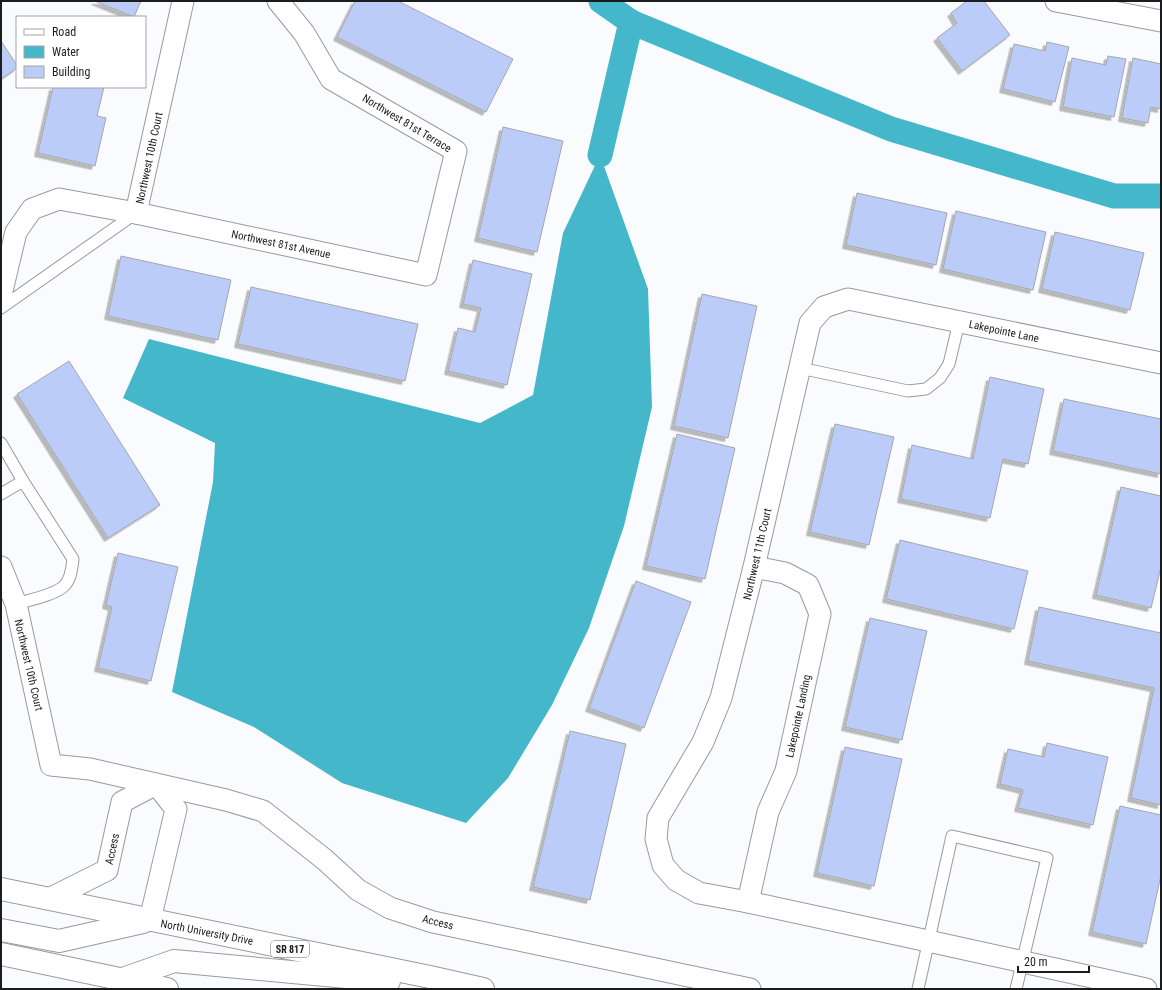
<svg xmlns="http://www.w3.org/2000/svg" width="1162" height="990" font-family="'Roboto Condensed',sans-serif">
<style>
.water{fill:#44b8ca}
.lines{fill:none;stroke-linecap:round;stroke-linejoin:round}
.canal{stroke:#44b8ca;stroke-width:25}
.building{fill:#baccf7;stroke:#a5a7ab;filter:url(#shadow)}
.service-casing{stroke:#989a9e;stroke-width:13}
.minor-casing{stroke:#989a9e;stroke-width:23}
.primary-casing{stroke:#989a9e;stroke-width:24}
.service{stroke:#fff;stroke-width:11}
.minor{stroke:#fff;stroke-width:21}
.primary{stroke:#fff;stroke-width:22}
.labels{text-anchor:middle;stroke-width:4;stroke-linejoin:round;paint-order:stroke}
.shield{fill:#fff;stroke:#5f6061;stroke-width:1}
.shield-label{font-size:10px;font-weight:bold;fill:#1b1c1d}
.street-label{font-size:11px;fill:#1b1c1d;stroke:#fff}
</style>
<defs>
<filter id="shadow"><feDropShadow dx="-3.5" dy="3.5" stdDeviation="0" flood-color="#0004"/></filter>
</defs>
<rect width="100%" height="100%" fill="#fafbfe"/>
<path class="water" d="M600,155l48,134 4,118 -28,119 -35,102 -37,77 -44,73 -42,45 -124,-40 -88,-56 -82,-35 41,-210 2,-39 -92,-45 26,-59 331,84 53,-28 30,-162z"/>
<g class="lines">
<g class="canal">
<path d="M601,1l30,21 260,107 223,67h47"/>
<path d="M600,155l31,-133"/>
</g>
</g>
<g class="building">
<path d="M95,1h46l-7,16z"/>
<path d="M355,1h43l115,58 -27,53 -149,-75z"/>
<path d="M967,1h17l26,34 -48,36 -25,-33 20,-15 -6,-10z"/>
<path d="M1,41l16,24v3l-16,11z"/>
<path d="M1047,42l22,5 -14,55 -52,-13 11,-45 31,7z"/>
<path d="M1108,56l18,3 -12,58 -51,-10 9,-49 34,7z"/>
<path d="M1133,58l28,6v45l-10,-2 -3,16 -26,-5z"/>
<path d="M53,87h51l-7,29 9,2 -11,48 -57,-13z"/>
<path d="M503,127l60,14 -26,111 -59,-14z"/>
<path d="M857,193l90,20 -11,52 -90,-20z"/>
<path d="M956,211l90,21 -13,58 -90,-21z"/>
<path d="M1055,232l89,21 -14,57 -88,-21z"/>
<path d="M121,256l110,24 -13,60 -110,-24z"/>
<path d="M473,260l59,14 -25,111 -59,-14 10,-43 17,4 6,-24 -18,-4z"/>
<path d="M251,287l167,37 -13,57 -167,-37z"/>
<path d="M702,294l55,12 -29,132 -54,-12z"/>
<path d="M69,361l91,144 -52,33 -91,-144z"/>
<path d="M990,377l54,12 -16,75 -25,-5 -13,59 -89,-19 11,-54 61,14z"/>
<path d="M1064,399l97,20v55l-108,-23z"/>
<path d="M835,424l59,13 -25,108 -59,-13z"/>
<path d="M677,434l58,14 -30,131 -59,-13z"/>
<path d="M1121,487l40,9v71l-10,41 -55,-13z"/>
<path d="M900,540l128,31 -14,58 -128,-30z"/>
<path d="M118,553l60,14 -27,114 -53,-13 14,-61 -6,-2z"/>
<path d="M636,581l55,21 -47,126 -55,-20z"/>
<path d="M1039,607l122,26v172l-30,-7 23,-110 -126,-27z"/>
<path d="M870,618l57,13 -25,109 -57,-13z"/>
<path d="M570,731l56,13 -36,156 -57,-13z"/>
<path d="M1047,743l61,14 -15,68 -75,-17 5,-18 -23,-6 8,-35 36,8z"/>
<path d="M845,747l57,12 -28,127 -57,-13z"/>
<path d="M1120,806l41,9v60l-15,69 -54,-12z"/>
</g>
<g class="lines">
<defs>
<g id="service">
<path d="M1,308l135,-95"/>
<path d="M800,368l108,23 18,-2 14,-11 9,-14 10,-42"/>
<path d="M1,443l22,38 -22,13"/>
<path d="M16,604c13,-4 39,-9 48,-18 7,-6 8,-19 9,-27l-50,-78"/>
<path d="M918,989l34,-153 95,22 -31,131"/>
</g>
<g id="minor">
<path d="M1056,1l105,20"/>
<path d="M136,213l290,62 30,-124 -125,-72 -27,-46 -26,-32"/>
<path d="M1,295l15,-63 16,-23 27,-10 77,14 47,-212"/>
<path d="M1,567l15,37 35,161 39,4 136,31 37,11 61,48 34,31 32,18 43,14 317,67"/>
<path d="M49,899l58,-29 15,-68 34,-18 20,25 -26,111"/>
<path d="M748,902l20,-90 18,-41 34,-157 -12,-29 -23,-12 -31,-6"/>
<path d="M1146,989l-218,-48 -180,-39 -49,-9 -23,-13 -13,-15 -7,-26 2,-21 45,-76 18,-44 33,-131 56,-244 14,-16 24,-8 313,64"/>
</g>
<g id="primary">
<path d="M1,889l429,88 53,12"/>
<path d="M1,930l58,11 84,-19"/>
<path d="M1,954l166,35"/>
<path d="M120,980l54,-19 215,20"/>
</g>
</defs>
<use href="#service" class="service-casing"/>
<use href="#minor" class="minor-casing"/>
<use href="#primary" class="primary-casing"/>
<use href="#service" class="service"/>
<use href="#minor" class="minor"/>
<use href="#primary" class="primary"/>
</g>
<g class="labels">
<rect class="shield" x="271" y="941" width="38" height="16" rx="3"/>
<g class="shield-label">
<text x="290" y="953">SR 817</text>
</g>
<g class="street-label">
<text transform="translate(407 123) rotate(31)" y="4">Northwest 81st Terrace</text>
<text transform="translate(149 158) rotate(-78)" y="4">Northwest 10th Court</text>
<text transform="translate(281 244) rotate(12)" y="4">Northwest 81st Avenue</text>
<text transform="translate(1004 331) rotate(12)" y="4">Lakepointe Lane</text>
<text transform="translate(757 554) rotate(-77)" y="4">Northwest 11th Court</text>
<text transform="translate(29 665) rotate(77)" y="4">Northwest 10th Court</text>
<text transform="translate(798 716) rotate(-78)" y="4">Lakepointe Landing</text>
<text transform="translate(112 849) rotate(-78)" y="4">Access</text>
<text transform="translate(438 922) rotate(14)" y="4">Access</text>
<text transform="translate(207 932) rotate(11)" y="4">North University Drive</text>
</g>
</g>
<rect width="1162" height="990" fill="none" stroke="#1b1c1d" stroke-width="4"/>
<rect x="16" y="16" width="130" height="72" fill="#ffffff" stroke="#a4a4a5"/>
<rect x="24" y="29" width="20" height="6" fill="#ffffff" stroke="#a4a4a5"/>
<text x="52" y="36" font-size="12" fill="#1b1c1d">Road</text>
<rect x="24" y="46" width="20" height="12" fill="#44b8ca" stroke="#a4a4a5"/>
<text x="52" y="56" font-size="12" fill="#1b1c1d">Water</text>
<rect x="24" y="66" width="20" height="12" fill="#baccf7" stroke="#a4a4a5"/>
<text x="52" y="76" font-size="12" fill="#1b1c1d">Building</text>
<path d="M1018 966v6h71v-6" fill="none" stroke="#1b1c1d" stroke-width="2"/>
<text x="1024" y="966" font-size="12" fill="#1b1c1d" stroke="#ffffff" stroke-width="3" paint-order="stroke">20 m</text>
</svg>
